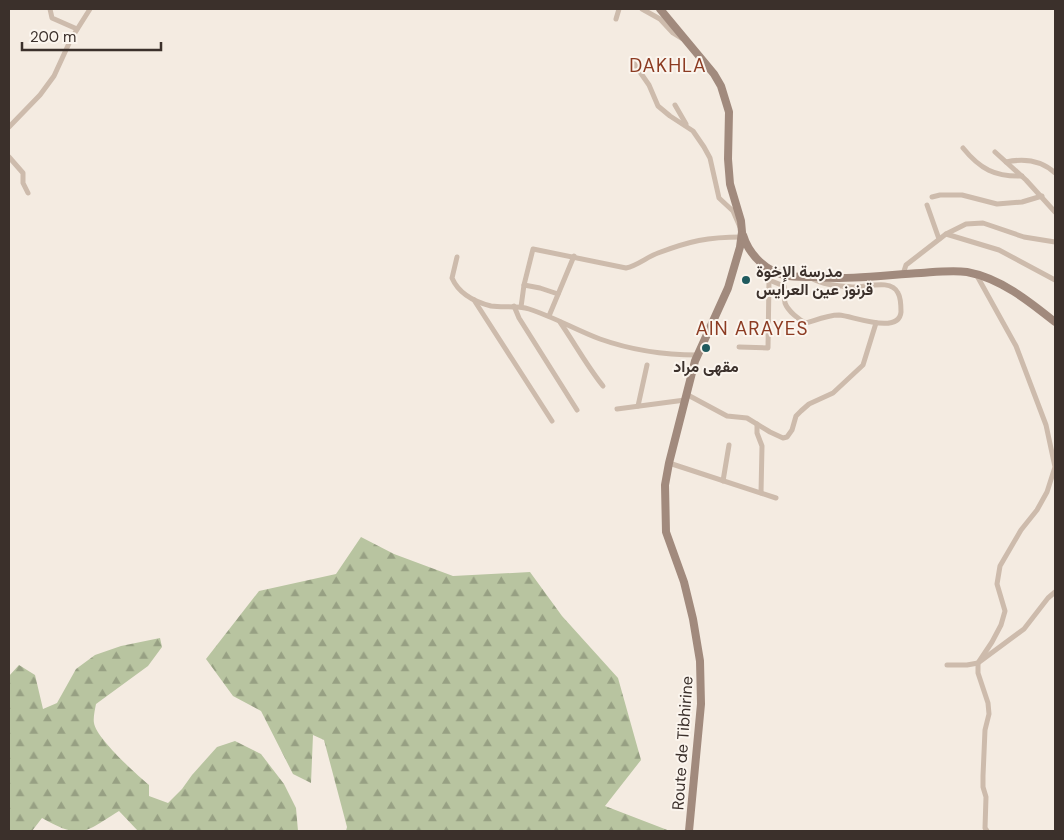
<svg xmlns="http://www.w3.org/2000/svg" width="1064" height="840" font-family="'DM Sans',Vazirmatn,sans-serif">
<style>
.forest{fill:url(#forest-firs)}
.lines{fill:none;stroke-linecap:round;stroke-linejoin:round}
.street{stroke:#cdbbac;stroke-width:5}
.secondary{stroke:#a18a7d;stroke-width:8}
.poi-dot{fill:#1f5a5e;stroke:#fbf5ee;stroke-width:2}
.labels{text-anchor:middle;stroke-width:4;stroke-linejoin:round;paint-order:stroke}
.poi-label{font-size:16px;font-weight:bold;fill:#3b302b;stroke:#fbf5ee;text-anchor:start}
.street-label{font-size:16px;fill:#3b302b;stroke:#fbf5ee}
.quarter-label{font-size:19px;letter-spacing:1px;fill:#8c3b22;stroke:#fbf5ee}
</style>
<defs>
<pattern id="forest-firs" width="22" height="20" patternUnits="userSpaceOnUse" patternTransform="scale(1.25)"><rect width="22" height="20" fill="#b8c4a0"/><path d="M5 1l3.5 6h-7zM16 11l3.5 6h-7z" fill="#97a083"/></pattern>
</defs>
<rect width="100%" height="100%" fill="#f4ebe1"/>
<g class="forest">
<path d="M361,537l33,17 59,22 77,-4 32,44 56,62 23,82 -36,46 65,25h-324l1,-4 -23,-87 -11,-5 -2,48 -18,-9 -32,-63 -28,-15 -27,-37 53,-68 77,-17z"/>
<path d="M160,638l2,9 -14,19 -52,38c-1,5 -3,14 -2,19 2,15 43,52 55,62v11l19,7 14,-14 10,-14 25,-28 18,-6 26,13 23,30 12,24 2,23h-160l-19,-20c-35,22 -38,29 -77,7l-10,13h-23v-155l10,-11 16,10 8,34 14,-6 19,-34 19,-14 26,-9z"/>
</g>
<g class="lines">
<g class="street">
<path d="M50,9l2,9 25,11"/>
<path d="M642,9l18,10 13,14 8,5"/>
<path d="M616,19l3,-10"/>
<path d="M633,62l16,23 9,21 12,10 23,15 11,16 6,11 9,40 14,13 7,16"/>
<path d="M675,105l11,19"/>
<path d="M9,127l31,-32 14,-19 17,-37 19,-30"/>
<path d="M963,148c17,21 32,29 59,28"/>
<path d="M995,152l31,28 29,32"/>
<path d="M9,157l14,16v10l5,10"/>
<path d="M1006,162c19,-4 35,-2 49,11"/>
<path d="M932,197l8,-2h22l35,9 25,-2 20,-6"/>
<path d="M927,205l12,34"/>
<path d="M946,234l53,16 56,30"/>
<path d="M457,257l-5,21c7,16 23,24 39,28 13,2 26,-1 38,3 25,8 47,21 71,30 31,11 64,16 97,16"/>
<path d="M903,274l3,-9 40,-31 20,-10 17,-1 41,14 31,5"/>
<path d="M976,274l40,72 30,79 9,42 -8,25 -10,18 -16,20 -21,36 -3,18 8,27 -4,14 -9,17 -14,21v10l10,30 1,11 -4,16 -2,46v11l3,10 -1,31 2,3"/>
<path d="M769,280l15,6c1,6 0,12 1,17 3,8 14,17 21,20 10,-3 22,-8 33,-8 14,1 60,20 62,-3 0,-6 0,-14 -3,-19 -7,-15 -33,-5 -46,-6 -13,-1 -30,-2 -41,-9"/>
<path d="M524,285l16,3 18,6"/>
<path d="M474,300l78,121"/>
<path d="M514,306l5,12 58,92"/>
<path d="M521,307l3,-22 9,-36 93,19c11,-2 21,-11 32,-15 32,-12 49,-16 84,-16"/>
<path d="M549,316l25,-60"/>
<path d="M560,322c15,22 27,44 43,64"/>
<path d="M739,347l29,1 1,-68 -11,-19"/>
<path d="M686,394l41,22 20,2 23,14 13,6 4,-1 5,-7 4,-14 5,-5 8,-7 24,-11 30,-28 13,-42"/>
<path d="M638,406l9,-41"/>
<path d="M617,409l68,-9"/>
<path d="M757,424v9l5,13 -1,47"/>
<path d="M669,463l107,35"/>
<path d="M723,481l6,-36"/>
<path d="M947,665h20l11,-2 46,-34 24,-31 7,-6"/>
</g>
<g class="secondary">
<path d="M660,9l54,65 7,12 8,26 -1,47 2,25 11,37 1,11 -2,15 -12,41 -33,73 -26,102 -4,22 1,47 18,50 9,37 7,42 1,43 -12,127"/>
<path d="M743,235c6,20 24,38 46,41 8,1 18,1 26,1 36,3 71,-2 106,-4 15,-1 31,-3 46,-1 33,6 62,29 88,50"/>
</g>
</g>
<g class="poi-dot">
<circle cx="746" cy="280" r="5"/>
<circle cx="706" cy="348" r="5"/>
</g>
<g class="labels">
<g class="poi-label">
<text x="756" y="277">مدرسة الإخوة<tspan x="756" dy="18">قرنوز عين العرايس</tspan></text>
<text x="706" y="372" text-anchor="middle">مقهى مراد</text>
</g>
<g class="street-label">
<text transform="translate(682 743) rotate(-86)" y="6">Route de Tibhirine</text>
</g>
<g class="quarter-label">
<text x="668" y="72">DAKHLA</text>
<text x="752" y="335">AIN ARAYES</text>
</g>
</g>
<rect width="1064" height="840" fill="none" stroke="#3b302b" stroke-width="20"/>
<path d="M22 42v8h139v-8" fill="none" stroke="#3b302b" stroke-width="2.5"/>
<text x="30" y="42" font-size="15" fill="#3b302b" stroke="#fbf5ee" stroke-width="4" paint-order="stroke">200 m</text>
</svg>
